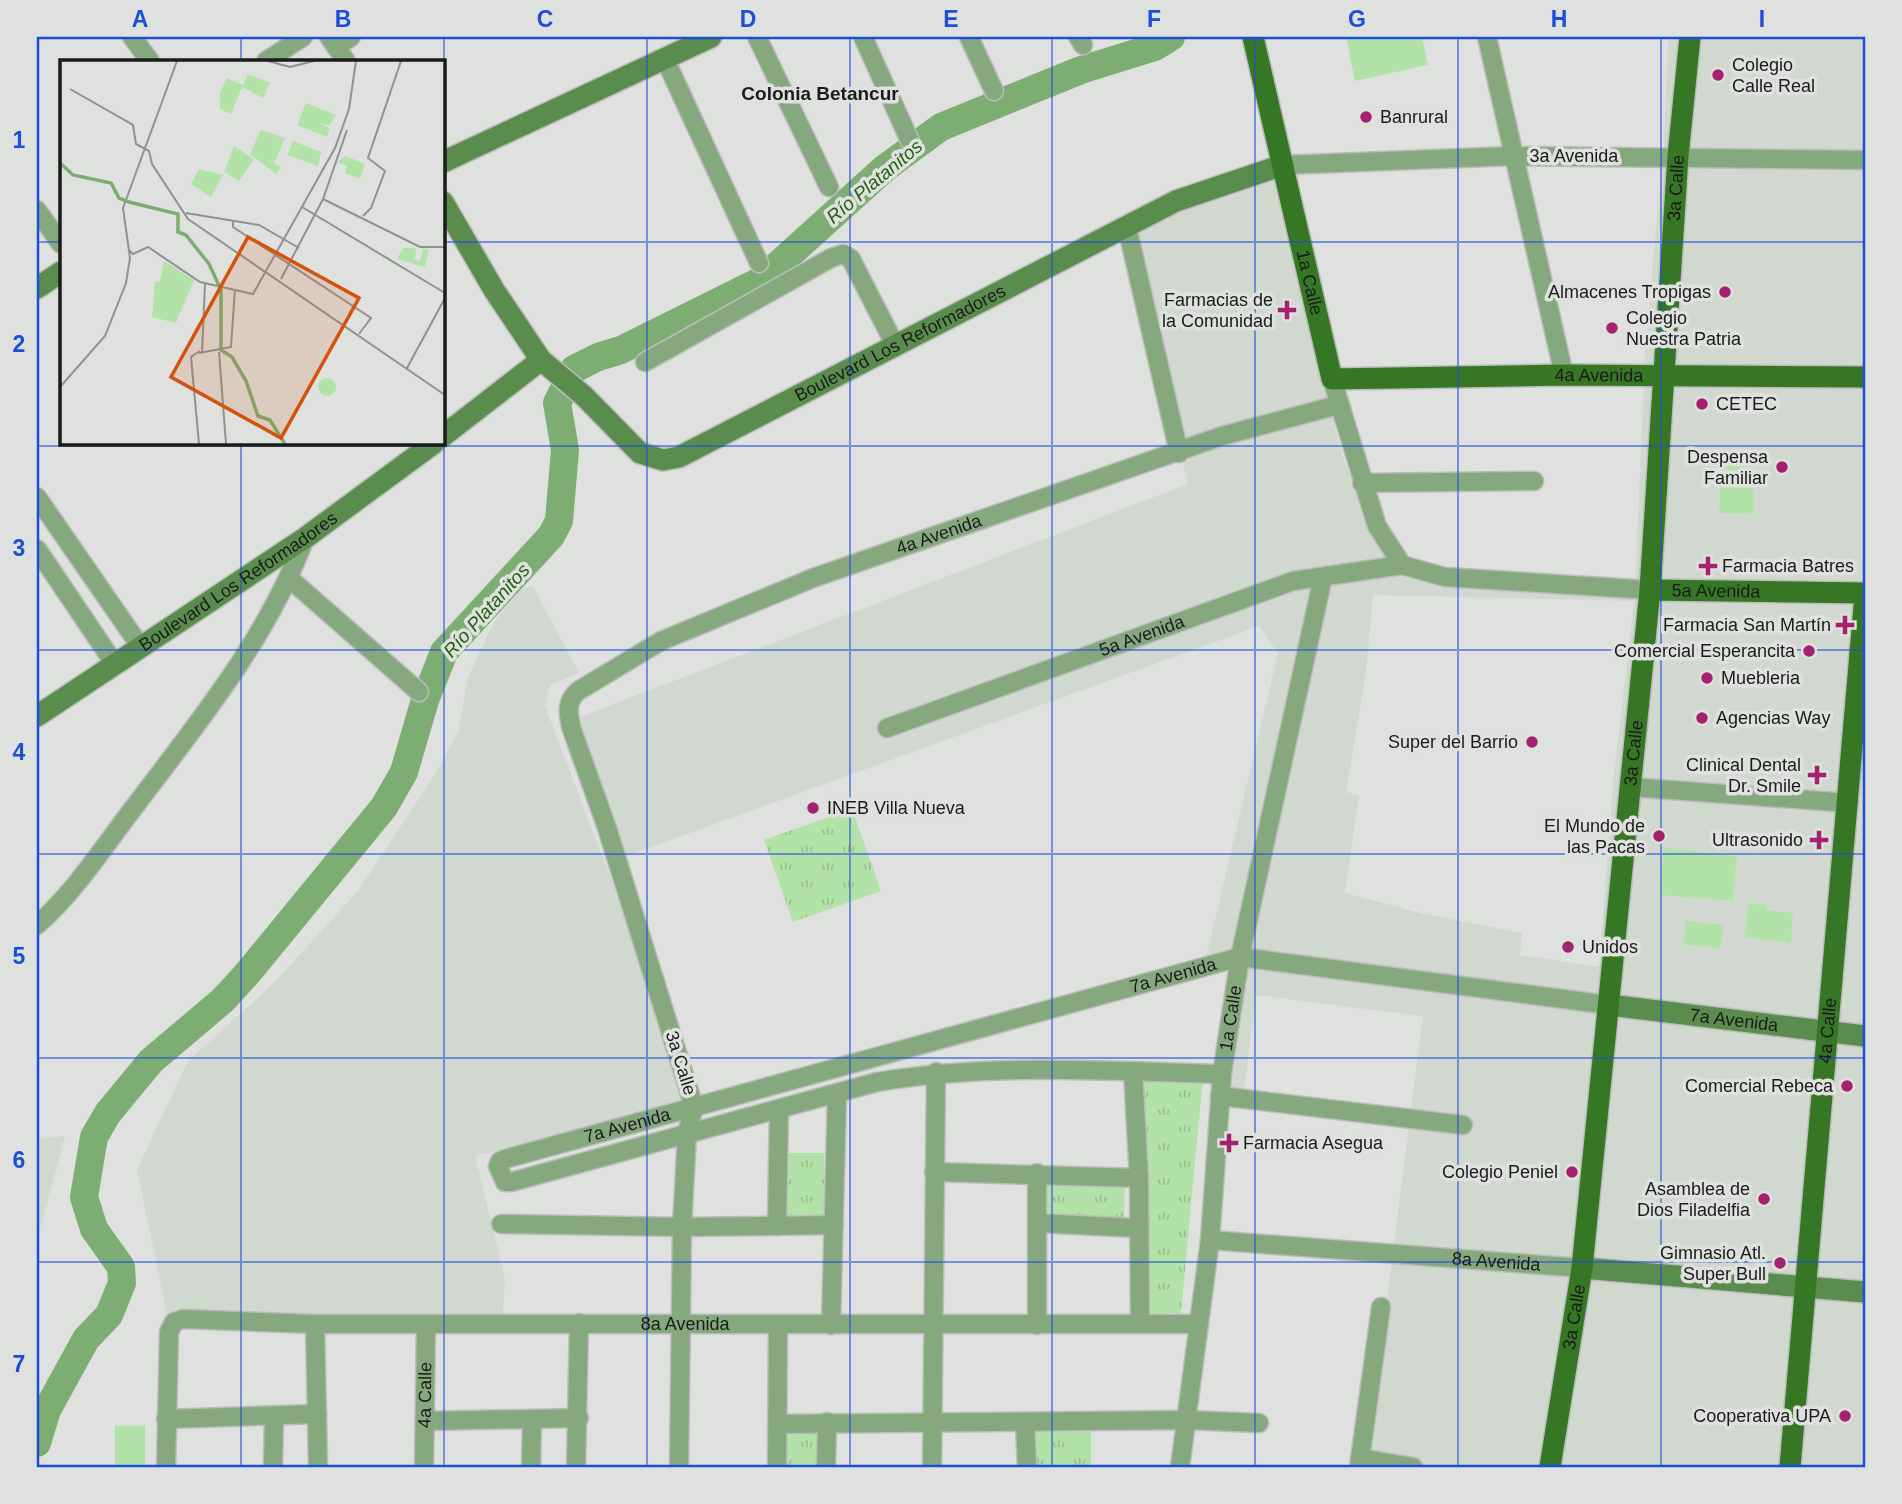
<svg xmlns="http://www.w3.org/2000/svg" width="1902" height="1504" font-family="Helvetica,sans-serif">
<style>
.built{fill:#d1d8cf;fill-rule:evenodd}
.green{fill:#b3e2a8}
.park{fill:url(#park-tufts)}
.lines{fill:none;stroke-linecap:round;stroke-linejoin:round}
.river{stroke:#7ead73;stroke-width:28}
.street-casing{stroke:#bbbdbb;stroke-width:21}
.secondary-casing{stroke:#bbbdbb;stroke-width:24}
.primary-casing{stroke:#bbbdbb;stroke-width:24}
.street{stroke:#86a87e;stroke-width:18}
.secondary{stroke:#598c4d;stroke-width:21}
.primary{stroke:#367725;stroke-width:21}
.grid{fill:none;stroke:#1d4ed8;stroke-width:2;stroke-opacity:0.55}
.poi-dot{fill:#a4216f;stroke:#dee1de;stroke-width:2.5}
.labels{text-anchor:middle;stroke-width:7;stroke-linejoin:round;paint-order:stroke}
.poi-label{font-size:18px;fill:#1a1b1a;stroke:#dee1de;text-anchor:end}
.street-label{font-size:18px;fill:#1a1b1a;stroke:#dee1de}
.neighbourhood-label{font-size:19px;font-weight:bold;fill:#1a1b1a;stroke:#dee1de}
.water-label{font-size:19px;font-style:italic;fill:#236110;stroke:#dee1de}
.inset-river{fill:none;stroke:#7ead73;stroke-width:3.5}
.inset-road{fill:none;stroke:#909290;stroke-width:2}
.view{fill:#d3530d;fill-opacity:0.15;stroke:#d3530d;stroke-width:3.5}
.inset-edge{fill:none;stroke:#1a1b1a;stroke-width:3.5}
.neatline{fill:none;stroke:#1d4ed8;stroke-width:2.5}
.grid-label{font-size:23px;text-anchor:middle;font-weight:bold;fill:#1d4ed8}
</style>
<defs>
<pattern id="park-tufts" width="24" height="20" patternUnits="userSpaceOnUse" patternTransform="scale(1.75)"><rect width="24" height="20" fill="#b3e2a8"/><path d="M3 7l-1-3M5 7V3M7 7l1-3M15 17l-1-3M17 17v-4M19 17l1-3" fill="none" stroke="#99c190"/></pattern>
</defs>
<rect width="100%" height="100%" fill="#dee1de"/>
<g class="built">
<path d="M1668,37h197v1430h-499l57,-451 -167,-21 -12,96 -27,-1 20,-129 -34,10 75,-318 -19,-27 -649,236 -46,-139 624,-239 -64,-271 146,-39 -2,-15 7,-2 52,242 16,58 31,78 47,42 214,15 10,-241 19,-210zM1373,595l261,6 -21,183 -14,183 -79,-12 2,-22 -98,-19 -79,-21 14,-98 -13,-3 20,-120z"/>
<path d="M532,585l47,88 -29,12 -5,21 68,179 73,217 -211,54 30,123 -3,47 -335,-12 -30,-144 51,-109 85,-77 85,-93 76,-115 24,-44 10,-55 26,-55 25,-31z"/>
<path d="M65,1136l-28,104v-101z"/>
</g>
<g class="green">
<path d="M1346,37h76l6,28 -73,16z"/>
<path d="M1721,462l32,2 1,50 -35,-1z"/>
<path d="M1664,848l73,8 -4,45 -74,-6z"/>
<path d="M1748,903l19,2v5l26,3 -2,30 -46,-6z"/>
<path d="M1686,921l37,4 -2,23 -37,-3z"/>
<rect x="115" y="1426" width="30" height="41"/>
</g>
<g class="park">
<path d="M852,809l29,82 -88,31 -29,-82z"/>
<path d="M1142,1077l61,1 -22,235 -42,2z"/>
<path d="M779,1153h45l1,62h-46z"/>
<path d="M1046,1181l79,3 -1,38 -78,-3z"/>
<rect x="774" y="1427" width="44" height="40"/>
<path d="M1034,1431l57,1v35h-57z"/>
</g>
<g class="lines">
<path class="river" d="M37,1443l10,-33 39,-71 23,-24 13,-32 -1,-16 -27,-38 -10,-32 10,-60 14,-24 43,-52 72,-61 23,-25 138,-168 20,-35 21,-72 19,-48 107,-116 8,-15 6,-71 -8,-47 17,-34 24,-12 23,-7 139,-69 125,-113 56,-41 140,-57 74,-23 16,-10"/>
<defs>
<g id="street">
<path d="M132,37l18,24"/>
<path d="M329,37l17,24"/>
<path d="M757,37l72,150"/>
<path d="M863,37l47,104"/>
<path d="M969,37l25,54"/>
<path d="M1078,37l5,8"/>
<path d="M1487,37l77,338"/>
<path d="M336,47l15,-10"/>
<path d="M665,59l94,204"/>
<path d="M266,61l37,-24"/>
<path d="M1283,165l230,-9 352,4"/>
<path d="M37,210l24,34"/>
<path d="M1127,227l52,226"/>
<path d="M645,362l186,-104 12,-4 8,5 44,86"/>
<path d="M1332,379l45,147 25,39 43,12 205,13"/>
<path d="M1362,483l172,-2"/>
<path d="M37,497l103,149"/>
<path d="M37,549l77,114"/>
<path d="M290,579l129,113"/>
<path id="s1" d="M887,728l406,-147 109,-16"/>
<path d="M1630,787l219,16"/>
<path d="M37,925c38,-33 67,-79 98,-119 64,-85 132,-167 170,-268"/>
<path d="M1133,1071l6,107 1,146"/>
<path id="s2" d="M1222,1074c-114,-3 -232,-11 -345,8l-366,100h-6l-7,-16 2,-5 5,-2 735,-202 369,48"/>
<path d="M1220,1096l243,29"/>
<path d="M934,1172l205,6"/>
<path d="M1037,1223l101,5"/>
<path d="M501,1224l181,3 152,-2"/>
<path d="M777,1226l2,-117"/>
<path id="s3" d="M1210,1240l372,28"/>
<path d="M315,1324l3,143"/>
<path d="M831,1325l6,-232"/>
<path d="M1037,1325v-152"/>
<path d="M166,1419l151,-5"/>
<path d="M425,1421l154,-3"/>
<path d="M779,1424l408,-4 72,3"/>
<path d="M1025,1424l2,43"/>
<path d="M1360,1458l53,9"/>
<path id="s4" d="M166,1467l3,-135 5,-10 9,-3 132,5h882"/>
<path d="M273,1467l1,-51"/>
<path id="s5" d="M424,1467l2,-143"/>
<path d="M531,1467l1,-48"/>
<path d="M576,1467l3,-144"/>
<path id="s6" d="M679,1467l3,-240 5,-94 7,-26 -87,-279 -36,-101c-3,-15 -5,-25 7,-36l83,-50 152,-63 409,-142 116,-31"/>
<path d="M777,1467l1,-142"/>
<path d="M826,1467l1,-45"/>
<path d="M932,1467l4,-395"/>
<path id="s7" d="M1180,1467l30,-227 12,-166 18,-117 83,-380"/>
<path d="M1359,1467l22,-160"/>
</g>
<g id="secondary">
<path d="M443,162l268,-125"/>
<path id="s8" d="M443,202l51,88 47,70 43,36 56,57 23,7 16,-3 497,-256 107,-36"/>
<path d="M37,288l24,-16"/>
<path d="M443,436l98,-76"/>
<path id="s9" d="M37,716l268,-178 129,-95"/>
<path id="s10" d="M1609,1005l256,31"/>
<path d="M1582,1268l283,24"/>
</g>
<g id="primary">
<path id="s11" d="M1253,37l79,342 232,-4 301,2"/>
<path id="s12" d="M1650,590l215,3"/>
<path id="s13" d="M1550,1467l32,-199 68,-678 28,-434 12,-119"/>
<path id="s14" d="M1790,1467l75,-872"/>
</g>
</defs>
<use href="#street" class="street-casing"/>
<use href="#secondary" class="secondary-casing"/>
<use href="#primary" class="primary-casing"/>
<use href="#street" class="street"/>
<use href="#secondary" class="secondary"/>
<use href="#primary" class="primary"/>
</g>
<path class="grid" d="M241,37v24M444,37v1430M647,37v1430M850,37v1430M1052,37v1430M1255,37v1430M1458,37v1430M1661,37v1430M37,242h24M443,242h1422M241,443v1024M37,446h1828M37,650h1828M37,854h1828M37,1058h1828M37,1262h1828"/>
<g class="poi-dot">
<circle cx="1718" cy="75" r="7"/>
<circle cx="1366" cy="117" r="7"/>
<circle cx="1725" cy="292" r="7"/>
<path d="M1283.5 299.5h7v7h7v7h-7v7h-7v-7h-7v-7h7z"/>
<circle cx="1612" cy="328" r="7"/>
<circle cx="1702" cy="404" r="7"/>
<circle cx="1782" cy="467" r="7"/>
<path d="M1704.5 555.5h7v7h7v7h-7v7h-7v-7h-7v-7h7z"/>
<path d="M1841.5 614.5h7v7h7v7h-7v7h-7v-7h-7v-7h7z"/>
<circle cx="1809" cy="651" r="7"/>
<circle cx="1707" cy="678" r="7"/>
<circle cx="1702" cy="718" r="7"/>
<circle cx="1532" cy="742" r="7"/>
<path d="M1813.5 764.5h7v7h7v7h-7v7h-7v-7h-7v-7h7z"/>
<circle cx="813" cy="808" r="7"/>
<circle cx="1659" cy="836" r="7"/>
<path d="M1815.5 829.5h7v7h7v7h-7v7h-7v-7h-7v-7h7z"/>
<circle cx="1568" cy="947" r="7"/>
<circle cx="1847" cy="1086" r="7"/>
<path d="M1225.5 1132.5h7v7h7v7h-7v7h-7v-7h-7v-7h7z"/>
<circle cx="1572" cy="1172" r="7"/>
<circle cx="1764" cy="1199" r="7"/>
<circle cx="1780" cy="1263" r="7"/>
<circle cx="1845" cy="1416" r="7"/>
</g>
<g class="labels">
<g class="poi-label">
<text x="1732" y="71" text-anchor="start">Colegio<tspan x="1732" dy="21">Calle Real</tspan></text>
<text x="1380" y="123" text-anchor="start">Banrural</text>
<text x="1711" y="298">Almacenes Tropigas</text>
<text x="1273" y="306">Farmacias de<tspan x="1273" dy="21">la Comunidad</tspan></text>
<text x="1626" y="324" text-anchor="start">Colegio<tspan x="1626" dy="21">Nuestra Patria</tspan></text>
<text x="1716" y="410" text-anchor="start">CETEC</text>
<text x="1768" y="463">Despensa<tspan x="1768" dy="21">Familiar</tspan></text>
<text x="1722" y="572" text-anchor="start">Farmacia Batres</text>
<text x="1831" y="631">Farmacia San Martín</text>
<text x="1795" y="657">Comercial Esperancita</text>
<text x="1721" y="684" text-anchor="start">Muebleria</text>
<text x="1716" y="724" text-anchor="start">Agencias Way</text>
<text x="1518" y="748">Super del Barrio</text>
<text x="1801" y="771">Clinical Dental<tspan x="1801" dy="21">Dr. Smile</tspan></text>
<text x="827" y="814" text-anchor="start">INEB Villa Nueva</text>
<text x="1645" y="832">El Mundo de<tspan x="1645" dy="21">las Pacas</tspan></text>
<text x="1803" y="846">Ultrasonido</text>
<text x="1582" y="953" text-anchor="start">Unidos</text>
<text x="1833" y="1092">Comercial Rebeca</text>
<text x="1243" y="1149" text-anchor="start">Farmacia Asegua</text>
<text x="1558" y="1178">Colegio Peniel</text>
<text x="1750" y="1195">Asamblea de<tspan x="1750" dy="21">Dios Filadelfia</tspan></text>
<text x="1766" y="1259">Gimnasio Atl.<tspan x="1766" dy="21">Super Bull</tspan></text>
<text x="1831" y="1422">Cooperativa UPA</text>
</g>
<g class="street-label">
<text x="1574" y="162">3a Avenida</text>
<text dy="6" stroke="none"><textPath href="#s13" startOffset="1286">3a Calle</textPath></text>
<text dy="6" stroke="none"><textPath href="#s11" startOffset="252">1a Calle</textPath></text>
<text dy="6" stroke="none"><textPath href="#s8" startOffset="611">Boulevard Los Reformadores</textPath></text>
<text dy="6" stroke="none"><textPath href="#s11" startOffset="618">4a Avenida</textPath></text>
<text dy="6" stroke="none"><textPath href="#s6" startOffset="1194">4a Avenida</textPath></text>
<text dy="6" stroke="none"><textPath href="#s9" startOffset="242">Boulevard Los Reformadores</textPath></text>
<text dy="6" stroke="none"><textPath href="#s12" startOffset="66">5a Avenida</textPath></text>
<text dy="6" stroke="none"><textPath href="#s1" startOffset="271">5a Avenida</textPath></text>
<text dy="6" stroke="none"><textPath href="#s13" startOffset="719">3a Calle</textPath></text>
<text dy="6" stroke="none"><textPath href="#s2" startOffset="1452">7a Avenida</textPath></text>
<text dy="6" stroke="none"><textPath href="#s7" startOffset="452">1a Calle</textPath></text>
<text dy="6" stroke="none"><textPath href="#s10" startOffset="126">7a Avenida</textPath></text>
<text dy="6" stroke="none"><textPath href="#s14" startOffset="438">4a Calle</textPath></text>
<text transform="translate(681 1063) rotate(73)" y="6">3a Calle</text>
<text dy="6" stroke="none"><textPath href="#s2" startOffset="886">7a Avenida</textPath></text>
<text dy="6" stroke="none"><textPath href="#s3" startOffset="287">8a Avenida</textPath></text>
<text dy="6" stroke="none"><textPath href="#s13" startOffset="152">3a Calle</textPath></text>
<text dy="6" stroke="none"><textPath href="#s4" startOffset="658">8a Avenida</textPath></text>
<text dy="6" stroke="none"><textPath href="#s5" startOffset="72">4a Calle</textPath></text>
</g>
<g class="neighbourhood-label">
<text x="820" y="100">Colonia Betancur</text>
</g>
<g class="water-label">
<text transform="translate(874 181) rotate(-40)" y="7">Río Platanitos</text>
<text transform="translate(486 610) rotate(-48)" y="7">Río Platanitos</text>
</g>
</g>
<g transform="translate(60 60)">
<rect width="385" height="385" fill="#dee1de"/>
<path d="M188,14l22,9 -7,15 -21,-11 -11,27 -11,-5v-16l7,-15 16,7zM246,43l30,12 -6,10 -10,-1 10,4 -3,9 -30,-12zM201,70l24,8 -11,25 7,4 -5,7 -26,-20zM233,81l28,11 -3,14 -31,-11zM174,86l20,13 -15,22 -15,-9zM139,109l24,6 -12,22 -20,-13zM343,188h13l-1,12 5,1 3,-12 6,1 -4,17 -28,-8z" fill="#b3e2a8"/>
<path d="M286,96l19,8 -5,15 -15,-6 2,-7 -10,-4z" fill="#b3e2a8"/>
<path d="M104,201l30,19 -18,43 -24,-6 3,-35 5,-1zM258 327a9 9 0 1 1 18 0a9 9 0 1 1-18 0Z" fill="#b3e2a8"/>
<path class="inset-river" d="M0,103l13,12 38,8 8,15 10,4 49,12v18l8,3 23,29 12,26v60l11,7 14,24 12,35 12,4 15,24"/>
<path class="inset-road" d="M208,1l22,6 24,-6M10,29l63,36 3,19 13,7 3,13 36,55 257,176M263,139l97,48h25M242,147l143,86M126,153l73,12 40,23M303,156l8,-8 14,-37 -17,-13 33,-97M173,160v7l138,91 -12,16M69,190l4,4 15,-7 52,35 53,12 82,-146 14,-39 7,-48M221,219l42,-80 24,-69M159,292l7,92M139,293l32,-6 4,-58M142,293l3,-69M347,308l38,-70M0,327l45,-51 21,-53 4,-25 -7,-50 54,-147M139,384l-8,-87 9,-6"/>
<path class="view" d="M188,177l111,61 -78,140 -110,-61z"/>
<rect width="385" height="385" class="inset-edge"/>
</g>
<rect width="1902" height="1504" fill="none" stroke="#dee1de" stroke-width="77"/>
<rect x="38" y="38" width="1826" height="1428" class="neatline"/>
<g class="grid-label">
<text x="140" y="27">A</text>
<text x="343" y="27">B</text>
<text x="545" y="27">C</text>
<text x="748" y="27">D</text>
<text x="951" y="27">E</text>
<text x="1154" y="27">F</text>
<text x="1357" y="27">G</text>
<text x="1559" y="27">H</text>
<text x="1762" y="27">I</text>
<text x="19" y="148">1</text>
<text x="19" y="352">2</text>
<text x="19" y="556">3</text>
<text x="19" y="760">4</text>
<text x="19" y="964">5</text>
<text x="19" y="1168">6</text>
<text x="19" y="1372">7</text>
</g>
</svg>
